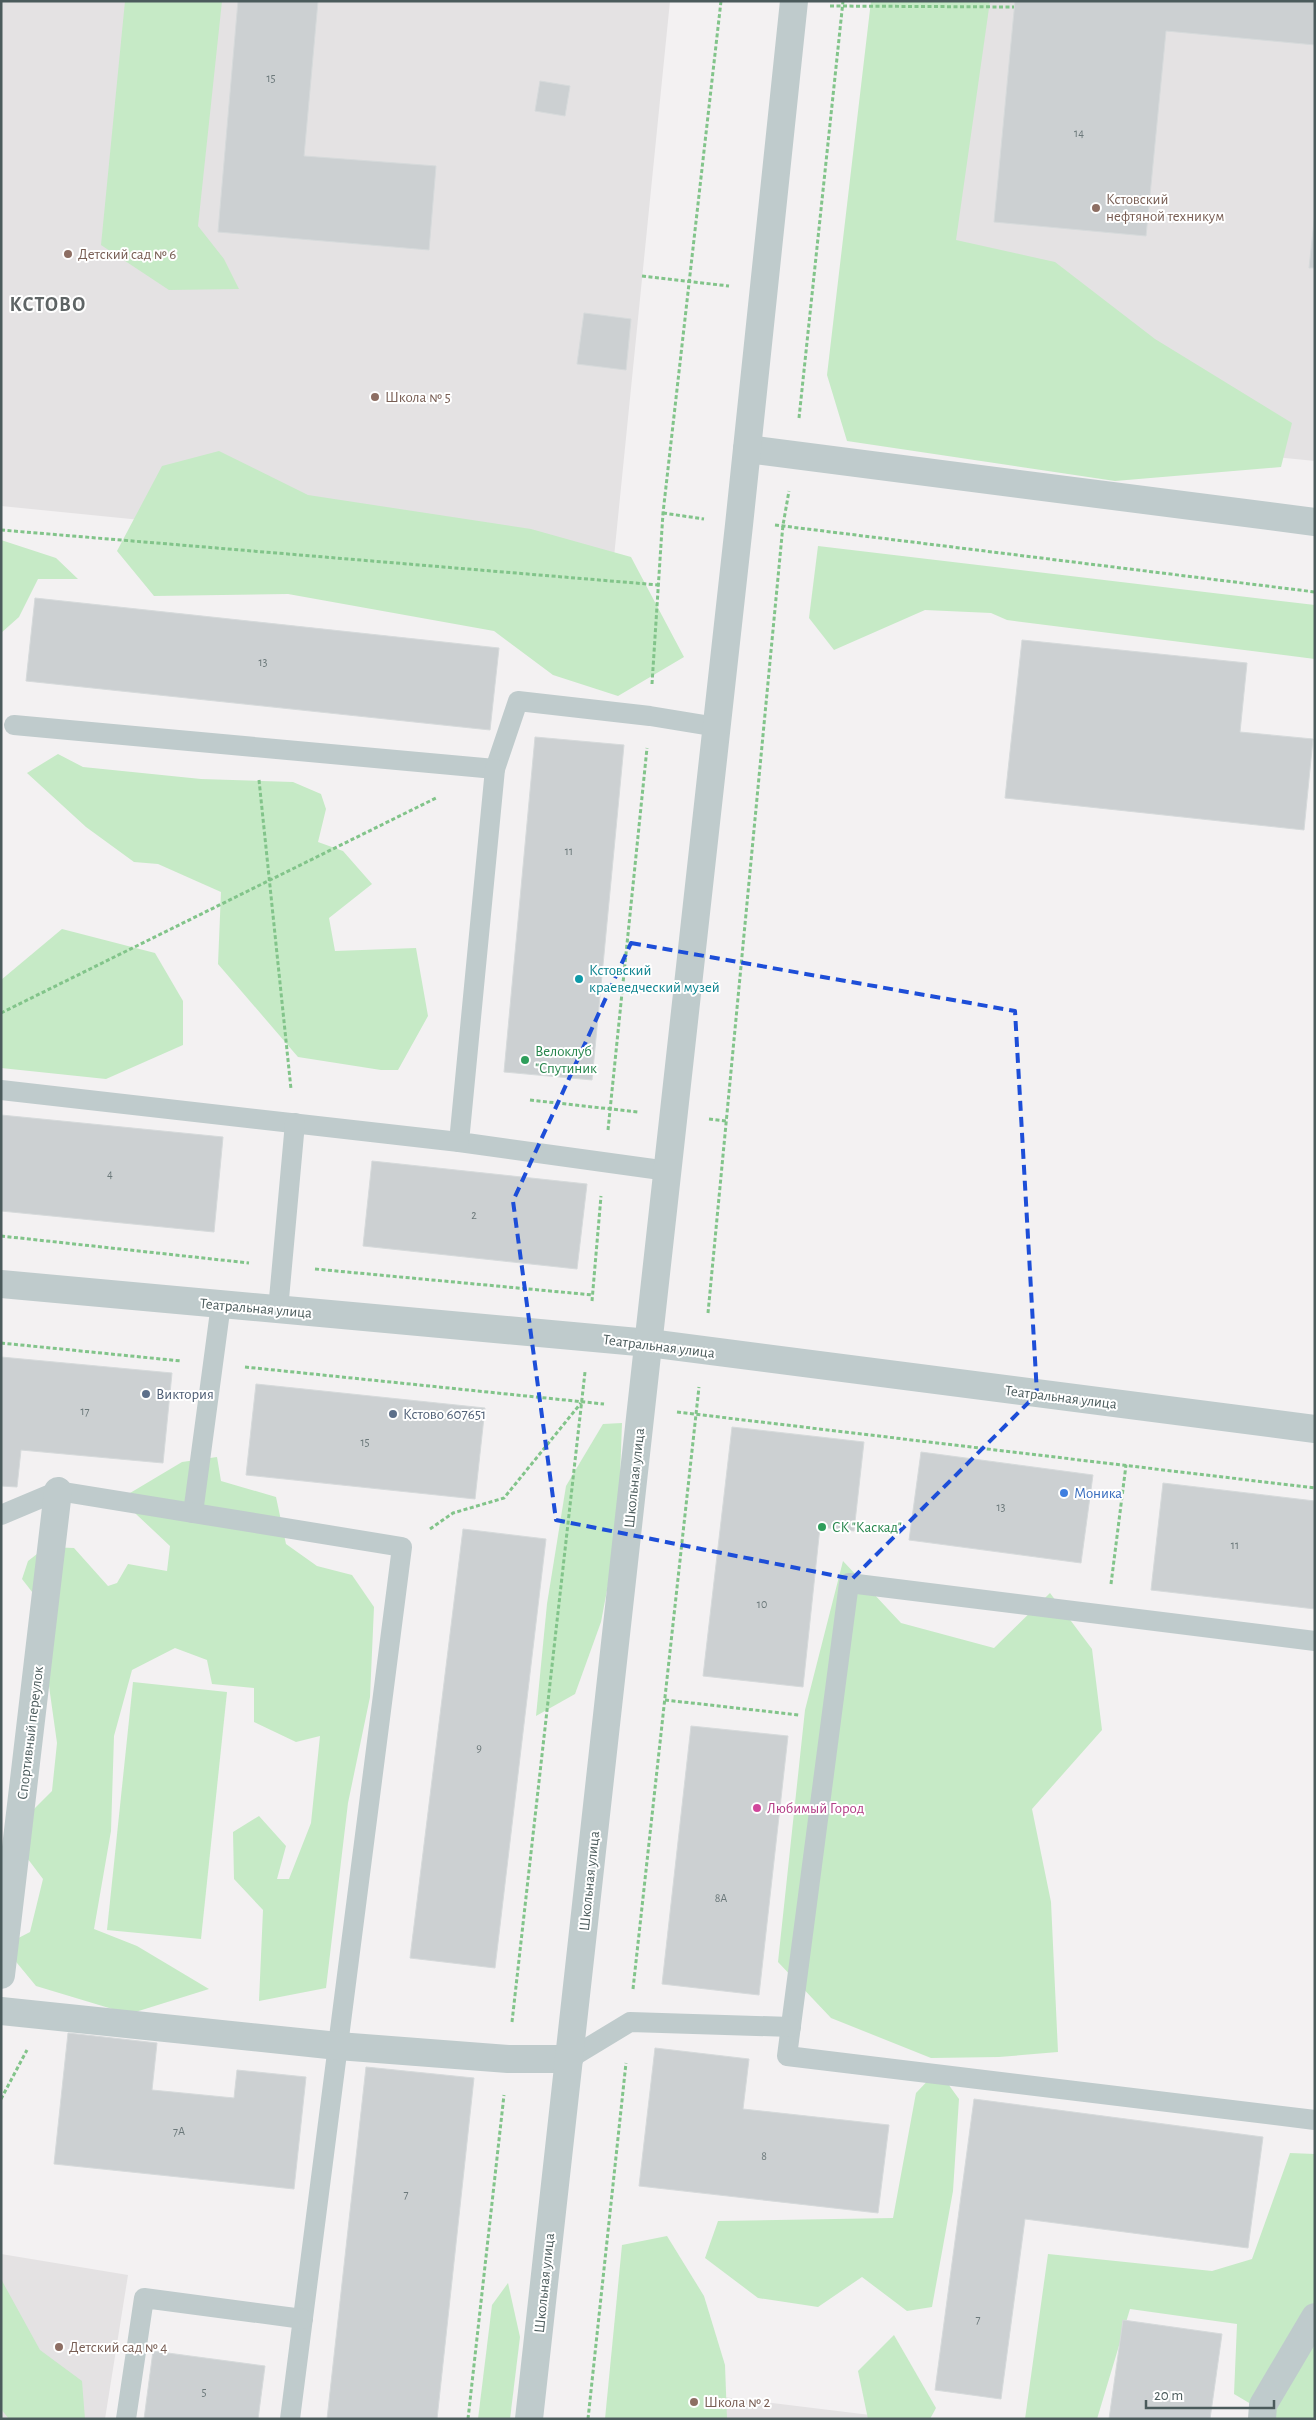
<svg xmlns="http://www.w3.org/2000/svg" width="1316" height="2420" font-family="'Alegreya Sans',sans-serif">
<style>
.education{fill:#e4e2e3}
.green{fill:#c6eac6}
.building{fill:#ccd0d2;stroke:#d6dadb}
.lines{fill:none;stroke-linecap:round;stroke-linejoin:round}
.path{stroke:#82c48a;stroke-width:3;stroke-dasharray:4 2.5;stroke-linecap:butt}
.lane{stroke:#bfcbcc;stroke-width:20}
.street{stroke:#bfcbcc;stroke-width:28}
.marked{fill:none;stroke:#1d4ed8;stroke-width:4;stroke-dasharray:10 6;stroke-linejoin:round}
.education-dot{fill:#8d6e63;stroke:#fff;stroke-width:2}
.culture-dot{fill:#0f9aa8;stroke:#fff;stroke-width:2}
.leisure-dot{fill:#2e9e5b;stroke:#fff;stroke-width:2}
.service-dot{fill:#5c6f8a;stroke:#fff;stroke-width:2}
.shop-dot{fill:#3f7fe0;stroke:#fff;stroke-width:2}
.hotel-dot{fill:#d1479c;stroke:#fff;stroke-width:2}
.labels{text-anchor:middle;stroke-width:4;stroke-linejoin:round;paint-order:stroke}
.number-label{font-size:12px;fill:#6b787a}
.education-label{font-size:15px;fill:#785e54;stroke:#fff;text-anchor:start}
.culture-label{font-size:15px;fill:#0d838f;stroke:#fff;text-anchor:start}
.leisure-label{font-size:15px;fill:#27864d;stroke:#fff;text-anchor:start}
.street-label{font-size:15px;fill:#4b5b5c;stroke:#fff}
.service-label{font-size:15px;fill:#4e5e75;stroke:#fff;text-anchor:start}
.shop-label{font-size:15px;fill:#366cbe;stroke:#fff;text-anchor:start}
.hotel-label{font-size:15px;fill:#b23c85;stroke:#fff;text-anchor:start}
.district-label{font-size:20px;font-weight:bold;letter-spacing:1px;fill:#5e6465;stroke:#fff}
</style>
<rect width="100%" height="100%" fill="#f3f1f2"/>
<g class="education">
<path d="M1,1h669l-57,566 -612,-61z"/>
<path d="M899,1h416v460l-459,-47z"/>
<path d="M1,2254l127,21 -23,144h-104z"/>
<path d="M625,2385l278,34h-282z"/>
</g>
<g class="green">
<path d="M125,1h97l-24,225 26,33 15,30 -70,1 -68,-45z"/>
<path d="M871,1h119l-34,239 99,22 100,77 137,84 -11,44 -166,14 -268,-40 -20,-66z"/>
<path d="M219,451l89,44 223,34 100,28 53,100 -66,39 -65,-21 -59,-44 -206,-37 -134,2 -37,-45 45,-85z"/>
<path d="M1,540l55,18 22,21h-40l-19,38 -18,16z"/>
<path d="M818,546l497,59v54l-308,-39 -16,-7 -66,-3 -91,40 -25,-32z"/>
<path d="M58,754l25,13 118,12 92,3 28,12 5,15 -8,33 25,9 29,33 -43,34 6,33 81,-3 12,68 -30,54h-17l-83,-13 -80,-93 3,-72 -63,-28 -24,-2 -48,-35 -59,-54z"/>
<path d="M62,929l93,24 28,48v44l-77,34 -105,-11v-88z"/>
<path d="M622,1423l-4,109 -17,90 -26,72 -39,22 11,-112 19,-118 37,-62z"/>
<path d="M217,1457l4,24 55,16 10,47 31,22 35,9 22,32 -4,90 -22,106 -22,185 -67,13 4,-91 -29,-31 -1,-47 26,-16 27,30 -9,33h12l22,-56 9,-87 -24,6 -42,-20v-34l-42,-4 -5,-24 -32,-12 -43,22 -18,66 -3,95 -17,98 43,17 72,43 -80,25 -93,-28 -33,-40 27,-14 13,-53 -34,-45 43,-43 5,-48 -9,-64 2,-64 -28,-36 6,-18 18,-14 28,1 34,38 9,-3 11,-19 39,7 3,-25 -50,-47 62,-37z"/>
<path d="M843,1561l58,62 93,25 56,-55 42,56 10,81 -70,79 19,93 7,150 -59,5 -68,1 -100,-40 -53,-56 27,-252z"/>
<path d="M133,1682l94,10 -26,247 -94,-9z"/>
<path d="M938,2070l21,29 -6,92 -21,116 -25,4 -45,-34 -44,30 -60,-9 -53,-40 13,-37 175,-3 23,-125z"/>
<path d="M1290,2153l25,1v265h-39l-42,-25 3,-70 -107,-15 -33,110h-72l23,-165 164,17 40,-12z"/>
<path d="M667,2236l37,60 21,69 2,54h-122l17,-174z"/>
<path d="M1,2279l39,71 42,31 3,38h-76l-8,-10z"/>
<path d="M508,2283l12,54 -10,82h-32l14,-114z"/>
<path d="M894,2335l42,73 -6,11h-62l-10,-48z"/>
</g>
<g class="building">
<path d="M238,1h80l-14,155 132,10 -7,84 -211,-18z"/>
<path d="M1015,1h300v44l-149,-14 -20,205 -152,-14z"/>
<path d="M540,81l30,5 -5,30 -30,-5z"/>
<path d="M1315,212v56h-6z"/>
<path d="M584,313l47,6 -5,51 -49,-6z"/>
<path d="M35,598l464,50 -9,82 -464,-49z"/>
<path d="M1022,640l225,23 -7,69 73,7 -9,91 -299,-32z"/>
<path d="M535,737l89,8 -32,335 -88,-8z"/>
<path d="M1,1115l222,22 -9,95 -213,-21z"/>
<path d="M372,1161l215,23 -10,85 -214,-23z"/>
<path d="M1,1357l171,16 -9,90 -142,-13 -4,37 -16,-1z"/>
<path d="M256,1384l229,24 -10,91 -229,-24z"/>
<path d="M732,1427l132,15 -10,89 -34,-4 -17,160 -100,-11z"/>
<path d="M921,1452l172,23 -12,88 -172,-23z"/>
<path d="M1163,1483l152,18v108l-164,-19z"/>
<path d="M463,1529l83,10 -51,429 -85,-10z"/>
<path d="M691,1726l97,10 -29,259 -97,-11z"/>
<path d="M68,2033l89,10 -5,47 82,8 3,-28 69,7 -12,112 -240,-25z"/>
<path d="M655,2048l94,11 -6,50 146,16 -11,88 -239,-27z"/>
<path d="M366,2067l108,11 -37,341h-110z"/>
<path d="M974,2099l289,38 -15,111 -223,-29 -24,180 -66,-9z"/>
<path d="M1123,2320l99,14 -12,85h-101z"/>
<path d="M153,2351l112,15 -7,53h-114z"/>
</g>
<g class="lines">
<g class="path">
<path d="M830,6l184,1"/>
<path d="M642,276l87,10"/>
<path d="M799,418l44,-417"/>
<path d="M663,513l41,6"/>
<path d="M775,525l540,67"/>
<path d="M1,530l658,55"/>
<path d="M652,684l11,-171 58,-512"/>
<path d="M259,780l32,309"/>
<path d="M1,1013l435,-215"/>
<path d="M530,1100l108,12"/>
<path d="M709,1119l17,2"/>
<path d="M608,1130l39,-382"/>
<path d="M1,1236l248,27"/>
<path d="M315,1269l278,26"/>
<path d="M592,1301l9,-105"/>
<path d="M708,1313l75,-788 6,-34"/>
<path d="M1,1343l180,18"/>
<path d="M245,1367l359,37"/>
<path d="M677,1412l638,76"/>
<path d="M430,1529l23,-16 51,-15 77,-95"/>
<path d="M1111,1584l15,-119"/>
<path d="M665,1700l134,15"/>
<path d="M633,1989l66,-602"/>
<path d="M512,2022l73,-650"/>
<path d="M1,2099l26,-49"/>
<path d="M468,2419l36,-324"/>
<path d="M588,2419l38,-356"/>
</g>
<g class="lane">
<path d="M14,725l481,44 23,-68 132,15 67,11"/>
<path d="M495,769l-36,373 209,29"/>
<path d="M1,1090l458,52"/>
<path d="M278,1310l17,-187"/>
<path d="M193,1513l28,-209"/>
<path d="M1,1515l57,-24 344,56 -112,872"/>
<path d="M1315,1641l-466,-58 -62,473 528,64"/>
<path d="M569,2059l61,-37 161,5"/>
<path d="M126,2419l18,-121 159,21"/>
</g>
<g class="street">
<path d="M747,449l568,73"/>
<path d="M1,1284l648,59 666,86"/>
<path d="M1,1975l57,-484"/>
<path d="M1,2011l337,35 170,13h61"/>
<path d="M529,2419l210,-1894 55,-524"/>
<path d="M1262,2419l1,-14 52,-88"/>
</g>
</g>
<path class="marked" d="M631,943l384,68 22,383 -185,185 -296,-59 -43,-319z"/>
<g class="education-dot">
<circle cx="1096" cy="208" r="5"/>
<circle cx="68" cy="254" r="5"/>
<circle cx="375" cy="397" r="5"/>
<circle cx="59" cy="2347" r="5"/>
<circle cx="694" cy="2402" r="5"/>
</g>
<circle class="culture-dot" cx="579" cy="979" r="5"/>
<g class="leisure-dot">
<circle cx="525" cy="1060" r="5"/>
<circle cx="822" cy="1527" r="5"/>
</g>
<g class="service-dot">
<circle cx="146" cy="1394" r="5"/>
<circle cx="393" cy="1414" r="5"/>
</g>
<circle class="shop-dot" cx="1064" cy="1493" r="5"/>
<circle class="hotel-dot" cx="757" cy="1808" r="5"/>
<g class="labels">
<g class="number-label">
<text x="271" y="82">15</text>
<text x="1079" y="137">14</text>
<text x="263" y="666">13</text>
<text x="569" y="855">11</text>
<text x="110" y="1178">4</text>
<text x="474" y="1219">2</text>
<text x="85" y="1415">17</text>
<text x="365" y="1446">15</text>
<text x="1001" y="1511">13</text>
<text x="1235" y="1549">11</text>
<text x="762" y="1608">10</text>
<text x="479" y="1752">9</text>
<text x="721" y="1902">8А</text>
<text x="179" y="2135">7А</text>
<text x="764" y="2160">8</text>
<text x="406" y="2198">7</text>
<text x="978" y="2323">7</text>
<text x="204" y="2396">5</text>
</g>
<g class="education-label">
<text x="1106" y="204">Кстовский<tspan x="1106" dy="17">нефтяной техникум</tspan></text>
<text x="78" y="259">Детский сад № 6</text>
<text x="385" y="402">Школа № 5</text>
<text x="69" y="2352">Детский сад № 4</text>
<text x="704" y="2407">Школа № 2</text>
</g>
<g class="culture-label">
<text x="589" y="975">Кстовский<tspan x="589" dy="17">краеведческий музей</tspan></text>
</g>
<g class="leisure-label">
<text x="535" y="1056">Велоклуб<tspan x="535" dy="17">"Спутиник</tspan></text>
<text x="832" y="1532">СК "Каскад"</text>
</g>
<g class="street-label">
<text transform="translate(256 1308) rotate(5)" y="5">Театральная улица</text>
<text transform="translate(659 1346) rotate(7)" y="5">Театральная улица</text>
<text transform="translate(1061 1397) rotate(7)" y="5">Театральная улица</text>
<text transform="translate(634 1478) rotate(-84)" y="5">Школьная улица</text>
<text transform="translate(30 1733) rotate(-83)" y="5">Спортивный переулок</text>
<text transform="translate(589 1881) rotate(-84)" y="5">Школьная улица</text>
<text transform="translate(544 2283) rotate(-84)" y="5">Школьная улица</text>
</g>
<g class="service-label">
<text x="156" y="1399">Виктория</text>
<text x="403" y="1419">Кстово 607651</text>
</g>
<g class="shop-label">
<text x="1074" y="1498">Моника</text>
</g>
<g class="hotel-label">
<text x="767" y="1813">Любимый Город</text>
</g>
<g class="district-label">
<text x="48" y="311">КСТОВО</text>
</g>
</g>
<rect width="1316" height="2420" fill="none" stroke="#4b5b5c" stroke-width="5"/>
<path d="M1146 2400v8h128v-8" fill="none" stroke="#4b5b5c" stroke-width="2.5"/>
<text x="1154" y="2400" font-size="15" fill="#4b5b5c" stroke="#ffffff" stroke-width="4" paint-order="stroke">20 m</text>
</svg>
